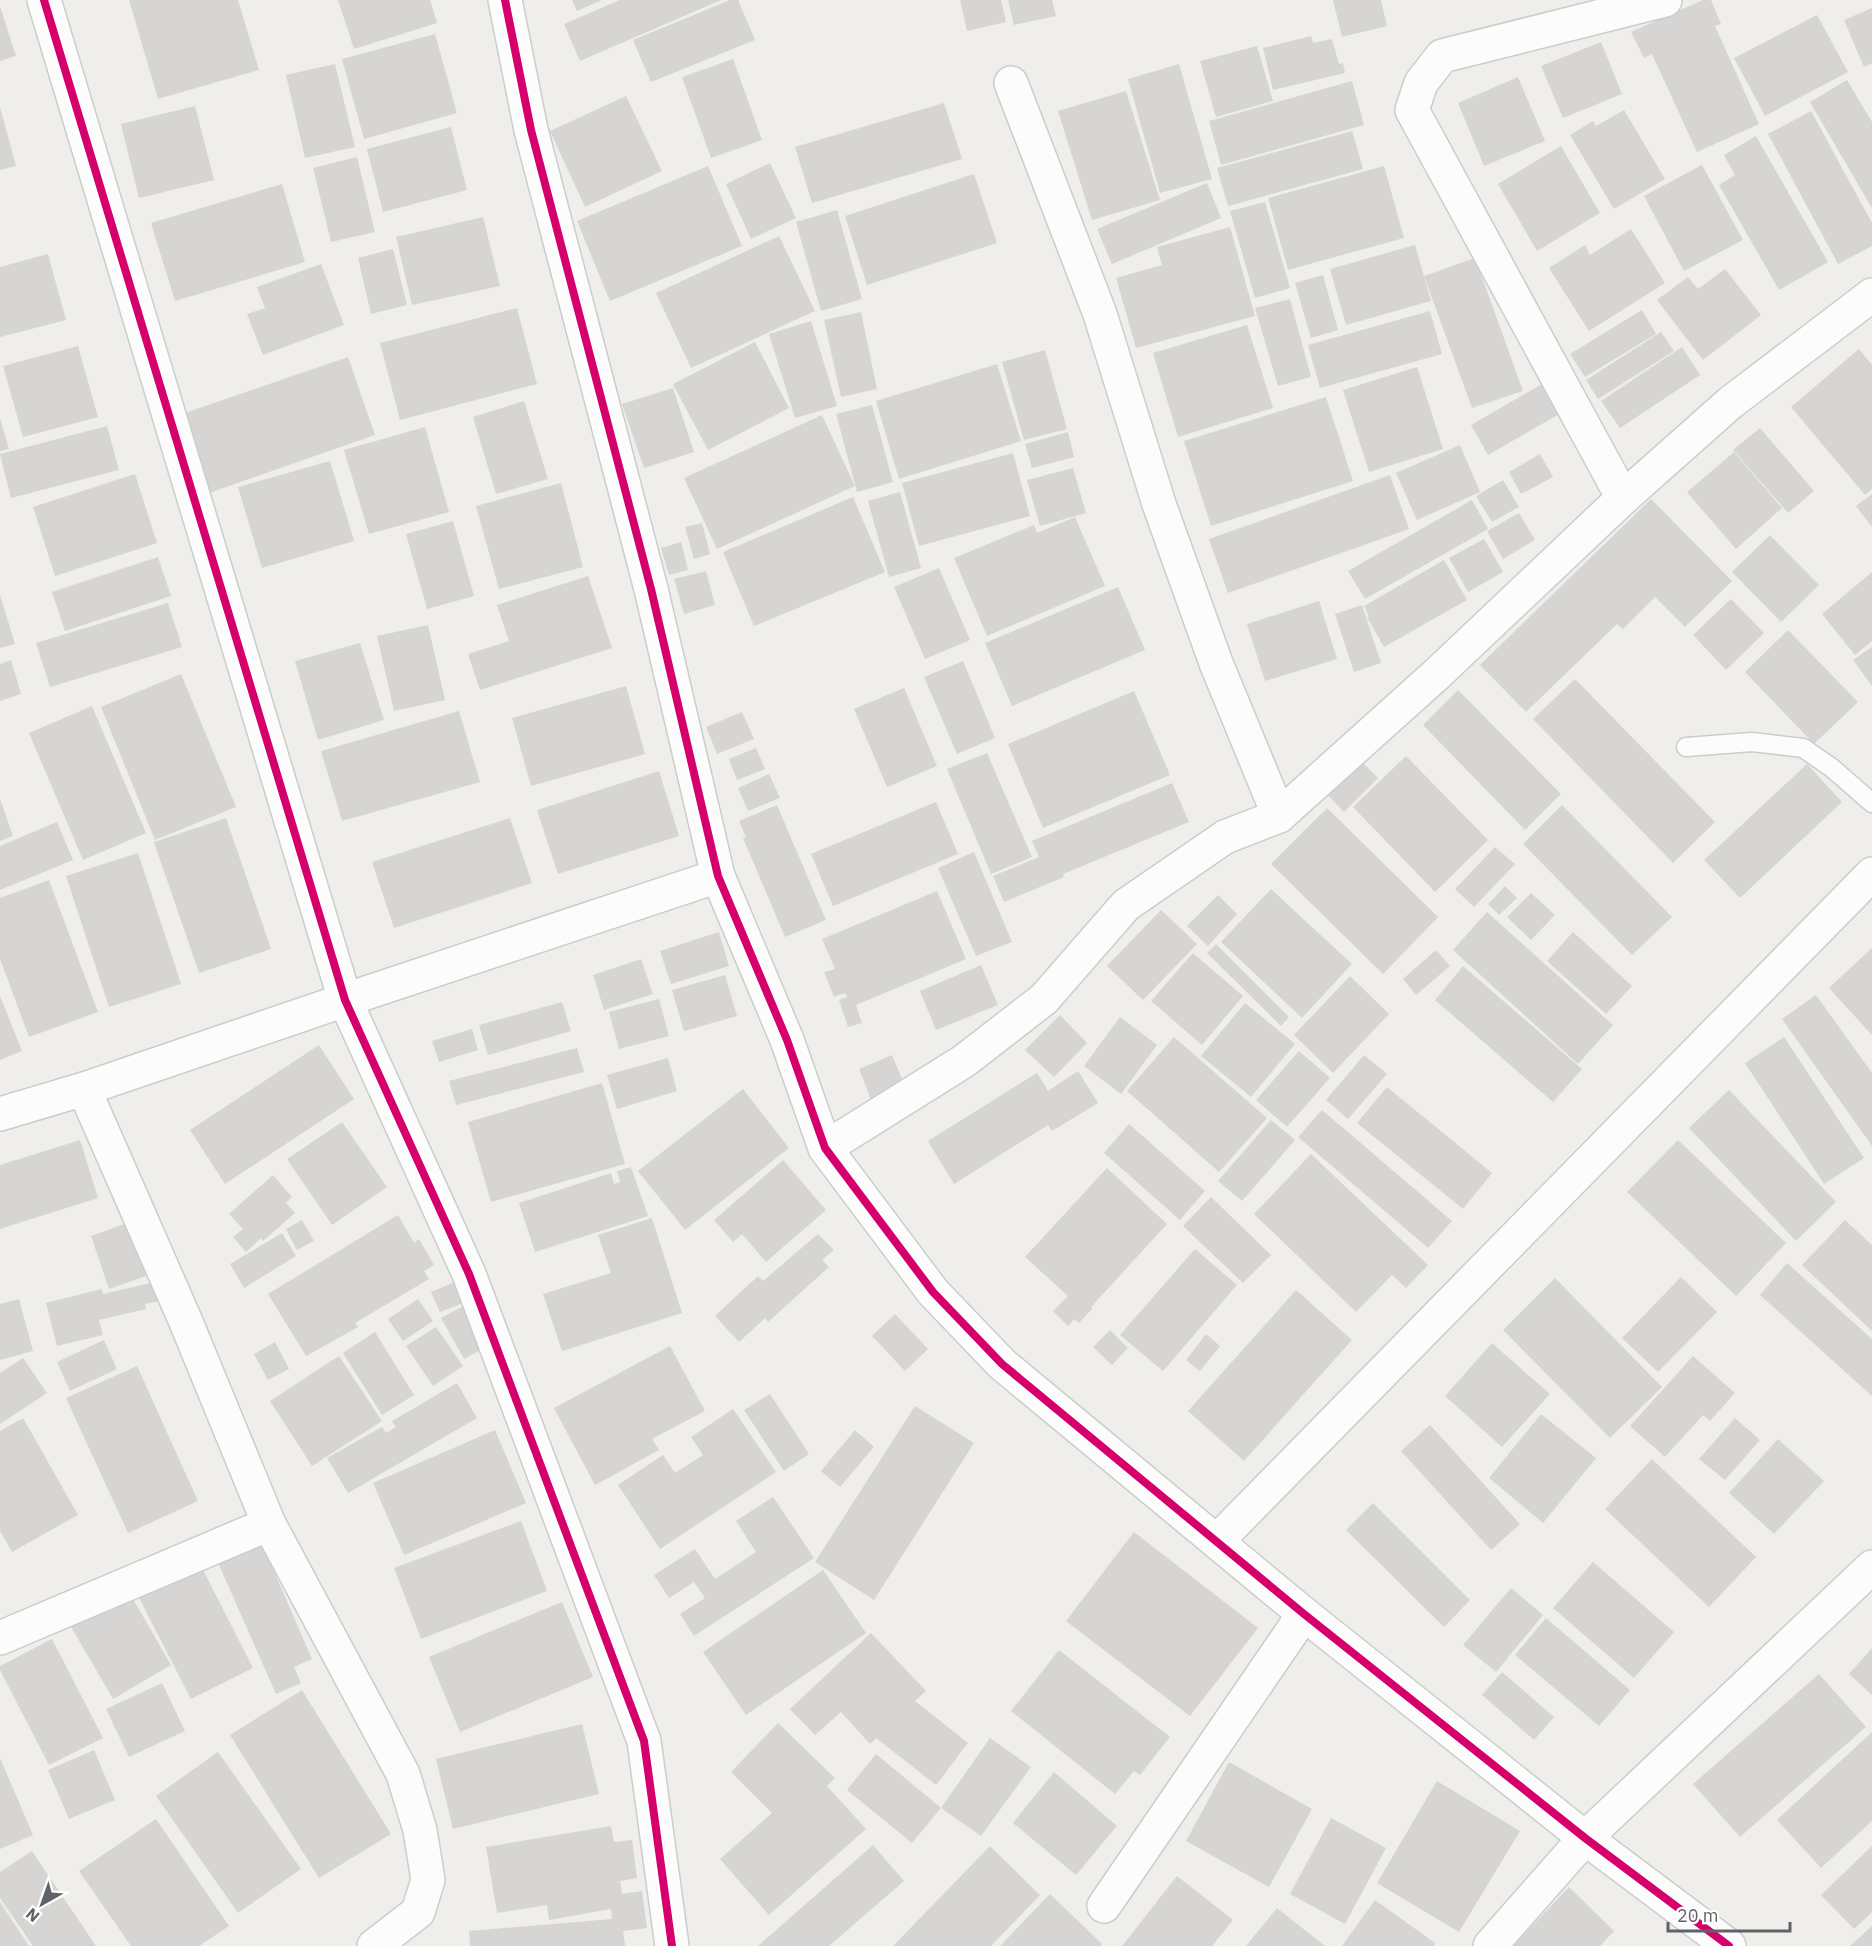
<svg xmlns="http://www.w3.org/2000/svg" width="1872" height="1946" font-family="'IBM Plex Sans',sans-serif">
<style>
.building{fill:#d6d5d3}
.lines{fill:none;stroke-linecap:round;stroke-linejoin:round}
.lane-casing{stroke:#cbcccc;stroke-width:21}
.street-casing{stroke:#cbcccc;stroke-width:36}
.lane{stroke:#fdfcfc;stroke-width:18}
.street{stroke:#fdfcfc;stroke-width:33}
.cycleway-casing{stroke:#fff;stroke-width:11}
.cycleway{stroke:#d6006c;stroke-width:8}
</style>
<rect width="100%" height="100%" fill="#efeeea"/>
<g class="building">
<path d="M129,0h109l21,70 -101,29z"/>
<path d="M338,0h92l7,23 -83,26z"/>
<path d="M572,0h30l-25,11z"/>
<path d="M620,0h101l-141,61 -16,-37z"/>
<path d="M730,0h8l17,40 -104,42 -18,-42z"/>
<path d="M960,0h41l5,22 -39,9z"/>
<path d="M1008,0h44l4,16 -42,9z"/>
<path d="M1333,0h48l6,26 -45,11z"/>
<path d="M1703,0h8l10,24 -6,2 44,98 -62,28 -45,-98 -8,4 -13,-26z"/>
<path d="M0,6l16,50 -16,5z"/>
<path d="M1872,8v55l-8,4 -20,-47z"/>
<path d="M1817,15l31,57 -83,44 -31,-58z"/>
<path d="M435,34l22,79 -93,26 -22,-80z"/>
<path d="M1311,36l2,7 19,-4 7,25 4,-1 2,10 -72,17 -10,-42z"/>
<path d="M1601,42l21,52 -59,24 -22,-52z"/>
<path d="M1257,46l16,55 -57,16 -16,-56z"/>
<path d="M733,59l29,81 -51,18 -29,-81z"/>
<path d="M335,64l20,83 -50,11 -19,-83z"/>
<path d="M1179,64l33,115 -52,14 -32,-114z"/>
<path d="M1518,77l27,64 -61,25 -26,-63z"/>
<path d="M1847,80l25,42v86l-62,-106z"/>
<path d="M1352,81l12,44 -143,40 -12,-44z"/>
<path d="M1126,91l34,109 -68,20 -34,-109z"/>
<path d="M626,96l36,75 -77,36 -35,-76z"/>
<path d="M944,103l18,56 -150,44 -17,-56z"/>
<path d="M195,106l19,74 -75,18 -18,-74z"/>
<path d="M0,107l16,59 -16,4z"/>
<path d="M1624,110l41,69 -51,30 -44,-74 23,-14 3,5z"/>
<path d="M1811,111l61,112v23l-34,18 -70,-130z"/>
<path d="M451,127l16,63 -84,22 -16,-63z"/>
<path d="M1352,131l11,38 -135,37 -11,-38z"/>
<path d="M1756,136l72,126 -49,28 -60,-105 16,-10 -11,-20z"/>
<path d="M1561,146l39,67 -63,38 -39,-67z"/>
<path d="M357,157l18,75 -44,10 -18,-74z"/>
<path d="M770,163l26,55 -45,21 -25,-55z"/>
<path d="M1702,165l41,75 -59,31 -40,-75z"/>
<path d="M708,166l34,80 -132,55 -33,-80z"/>
<path d="M1384,166l20,72 -116,32 -20,-72z"/>
<path d="M974,174l23,69 -130,42 -22,-69z"/>
<path d="M1207,183l14,35 -109,46 -15,-35z"/>
<path d="M282,184l23,78 -130,39 -24,-78z"/>
<path d="M1265,202l25,86 -35,10 -25,-87z"/>
<path d="M837,210l25,89 -41,12 -25,-89z"/>
<path d="M483,217l17,69 -88,19 -16,-68z"/>
<path d="M1230,227l25,89 -119,32 -20,-70 46,-13 -5,-18z"/>
<path d="M1631,229l34,54 -76,48 -40,-63 36,-23 5,10z"/>
<path d="M779,236l36,75 -124,57 -35,-75z"/>
<path d="M1415,245l16,56 -85,24 -16,-56z"/>
<path d="M393,249l14,56 -36,9 -13,-56z"/>
<path d="M48,254l18,66 -66,17v-70z"/>
<path d="M1475,258l48,133 -51,17 -48,-132z"/>
<path d="M321,264l23,61 -81,30 -16,-41 18,-6 -8,-21z"/>
<path d="M1725,269l36,46 -58,45 -46,-60 31,-23 10,12z"/>
<path d="M1323,275l15,55 -27,8 -16,-55z"/>
<path d="M1290,299l21,78 -33,9 -23,-78z"/>
<path d="M517,308l20,76 -137,36 -20,-77z"/>
<path d="M1642,310l14,24 -71,43 -15,-23z"/>
<path d="M1430,311l12,43 -122,34 -12,-43z"/>
<path d="M861,312l16,77 -36,8 -17,-77z"/>
<path d="M811,321l26,85 -42,12 -26,-84z"/>
<path d="M1247,325l26,83 -95,29 -25,-84z"/>
<path d="M1661,332l13,19 -76,48 -12,-19z"/>
<path d="M755,342l34,66 -81,42 -35,-66z"/>
<path d="M78,346l20,71 -75,20 -20,-71z"/>
<path d="M1682,347l18,28 -80,53 -19,-27z"/>
<path d="M1859,349l13,16v124l-7,6 -74,-88z"/>
<path d="M1045,350l22,79 -43,11 -22,-78z"/>
<path d="M348,357l27,78 -166,58 -27,-79z"/>
<path d="M997,364l24,77 -122,38 -23,-78z"/>
<path d="M1417,367l26,82 -74,23 -26,-82z"/>
<path d="M1544,383l17,30 -73,42 -17,-30z"/>
<path d="M673,388l21,64 -50,16 -22,-64z"/>
<path d="M1326,397l27,84 -142,45 -27,-85z"/>
<path d="M524,401l24,78 -52,15 -23,-77z"/>
<path d="M872,405l21,77 -36,10 -21,-78z"/>
<path d="M822,415l33,71 -138,63 -33,-71z"/>
<path d="M0,418l9,31 -9,2z"/>
<path d="M107,426l12,44 -108,28 -11,-44z"/>
<path d="M425,427l24,85 -80,22 -25,-84z"/>
<path d="M1760,428l54,63 -26,22 -55,-63z"/>
<path d="M1068,432l6,25 -42,11 -7,-24z"/>
<path d="M1460,445l20,47 -63,28 -21,-47z"/>
<path d="M1734,452l48,56 -46,41 -49,-57z"/>
<path d="M1013,453l17,63 -111,30 -17,-63z"/>
<path d="M1540,454l13,23 -32,17 -12,-22z"/>
<path d="M330,461l24,80 -92,27 -24,-81z"/>
<path d="M1073,468l13,45 -46,13 -13,-46z"/>
<path d="M135,474l22,69 -102,33 -22,-69z"/>
<path d="M1390,475l19,54 -181,64 -19,-54z"/>
<path d="M1503,480l16,27 -27,15 -16,-26z"/>
<path d="M561,483l22,84 -84,22 -23,-83z"/>
<path d="M900,492l21,76 -32,9 -21,-76z"/>
<path d="M1872,494v33l-16,-21z"/>
<path d="M853,497l32,75 -131,54 -31,-74z"/>
<path d="M1651,499l81,82 -47,46 -30,-30 -32,32 -6,-5 -91,88 -46,-47z"/>
<path d="M1472,500l16,29 -123,70 -17,-28z"/>
<path d="M1519,513l16,27 -32,19 -16,-28z"/>
<path d="M1075,517l30,69 -118,50 -33,-78 80,-33 3,8z"/>
<path d="M453,521l21,75 -47,13 -21,-75z"/>
<path d="M702,523l8,31 -16,5 -9,-32z"/>
<path d="M1770,535l49,50 -38,37 -49,-50z"/>
<path d="M1484,539l19,33 -35,20 -19,-34z"/>
<path d="M681,542l7,28 -19,5 -8,-27z"/>
<path d="M158,557l13,39 -106,35 -13,-39z"/>
<path d="M1444,560l23,40 -83,47 -17,-30 2,-1 -5,-10z"/>
<path d="M939,568l31,72 -45,19 -31,-72z"/>
<path d="M706,571l9,34 -31,9 -10,-35z"/>
<path d="M1872,572v69l-17,14 -33,-41z"/>
<path d="M588,576l24,72 -132,42 -12,-36 41,-13 -12,-36z"/>
<path d="M1118,587l27,63 -133,56 -27,-63z"/>
<path d="M0,595l15,49 -15,4z"/>
<path d="M1731,599l33,34 -38,37 -33,-35z"/>
<path d="M1319,601l18,58 -72,22 -18,-57z"/>
<path d="M168,603l14,44 -132,40 -14,-44z"/>
<path d="M1362,605l19,58 -27,9 -19,-58z"/>
<path d="M428,625l17,75 -51,11 -17,-75z"/>
<path d="M1788,630l70,72 -44,42 -69,-72z"/>
<path d="M360,643l24,77 -66,20 -23,-79z"/>
<path d="M1872,647v39l-19,-26z"/>
<path d="M11,660l10,34 -21,7v-37z"/>
<path d="M963,661l32,77 -38,16 -33,-77z"/>
<path d="M181,674l55,133 -81,33 -54,-133z"/>
<path d="M1575,679l140,143 -42,41 -140,-144z"/>
<path d="M626,686l19,68 -114,32 -19,-68z"/>
<path d="M904,688l33,78 -50,21 -33,-78z"/>
<path d="M1458,690l103,104 -36,36 -102,-105z"/>
<path d="M1134,691l36,84 -127,53 -35,-84z"/>
<path d="M92,706l54,127 -63,27 -54,-127z"/>
<path d="M459,711l21,71 -138,39 -21,-70z"/>
<path d="M742,712l12,27 -37,15 -11,-27z"/>
<path d="M756,748l9,21 -28,11 -8,-21z"/>
<path d="M987,753l45,104 -41,17 -44,-105z"/>
<path d="M1406,756l82,84 -53,52 -82,-85z"/>
<path d="M1358,758l20,20 -34,34 -20,-21z"/>
<path d="M1807,764l35,38 -102,96 -36,-38z"/>
<path d="M659,771l20,65 -121,38 -21,-64z"/>
<path d="M769,774l11,24 -32,13 -10,-23z"/>
<path d="M1172,783l17,39 -126,52 1,3 -60,25 -11,-26 46,-19 -7,-16z"/>
<path d="M0,799l13,37 -13,5z"/>
<path d="M936,802l22,52 -125,52 -22,-52z"/>
<path d="M777,805l49,115 -41,17 -42,-99 3,-1 -7,-16z"/>
<path d="M1562,805l110,112 -40,38 -109,-111z"/>
<path d="M1327,808l111,109 -55,57 -112,-110z"/>
<path d="M226,818l45,131 -72,24 -45,-131z"/>
<path d="M510,818l22,65 -138,45 -22,-66z"/>
<path d="M57,822l16,38 -73,30v-44z"/>
<path d="M1495,847l20,17 -41,43 -19,-18z"/>
<path d="M974,852l38,90 -36,14 -38,-88z"/>
<path d="M138,853l43,131 -72,23 -43,-131z"/>
<path d="M49,880l49,132 -69,25 -29,-78v-61z"/>
<path d="M1505,886l12,12 -18,17 -11,-11z"/>
<path d="M1271,889l81,75 -50,54 -81,-76z"/>
<path d="M937,891l29,68 -110,46 6,18 -14,4 -9,-27 8,-3 -2,-4 -11,4 -10,-25 11,-3 -13,-30z"/>
<path d="M1531,893l24,22 -24,25 -24,-23z"/>
<path d="M1218,895l19,19 -29,32 -21,-20z"/>
<path d="M1161,910l36,34 -54,56 -36,-34z"/>
<path d="M1487,912l126,113 -35,39 -125,-114z"/>
<path d="M719,932l10,34 -58,18 -11,-33z"/>
<path d="M1573,932l59,54 -26,28 -59,-53z"/>
<path d="M1216,944l73,73 -8,9 -74,-73z"/>
<path d="M1872,948v87l-43,-47z"/>
<path d="M1436,950l14,16 -34,29 -13,-16z"/>
<path d="M1193,953l50,43 -41,49 -51,-44z"/>
<path d="M641,959l12,35 -49,16 -11,-35z"/>
<path d="M981,965l17,40 -62,25 -16,-39z"/>
<path d="M1463,966l119,103 -29,33 -118,-102z"/>
<path d="M725,975l12,41 -53,15 -12,-41z"/>
<path d="M1350,976l39,38 -56,59 -39,-38z"/>
<path d="M1816,995l56,78v73l-90,-127z"/>
<path d="M0,996l22,55 -22,9z"/>
<path d="M659,999l10,37 -50,13 -10,-37z"/>
<path d="M562,1002l9,29 -83,24 -9,-30z"/>
<path d="M1245,1003l50,41 -44,53 -50,-41z"/>
<path d="M1060,1015l27,28 -33,34 -29,-27z"/>
<path d="M1120,1017l37,28 -36,49 -37,-28z"/>
<path d="M472,1029l6,21 -39,12 -7,-21z"/>
<path d="M1174,1037l93,81 -48,54 -92,-81z"/>
<path d="M1784,1037l80,121 -40,26 -79,-121z"/>
<path d="M319,1045l35,54 -129,85 -35,-54z"/>
<path d="M577,1048l7,24 -128,33 -7,-24z"/>
<path d="M1299,1051l31,27 -43,49 -31,-27z"/>
<path d="M892,1055l15,36 -34,14 -14,-36z"/>
<path d="M1364,1055l23,19 -39,45 -22,-19z"/>
<path d="M668,1058l9,33 -60,18 -10,-34z"/>
<path d="M1078,1071l20,32 -46,28 -4,-6 -94,59 -26,-43 109,-68 11,18z"/>
<path d="M602,1083l23,81 -134,38 -23,-80z"/>
<path d="M1387,1087l105,86 -29,36 -106,-86z"/>
<path d="M743,1089l46,59 -104,82 -47,-59z"/>
<path d="M1729,1090l107,112 -40,39 -107,-113z"/>
<path d="M1322,1110l130,111 -24,27 -130,-111z"/>
<path d="M1271,1120l24,20 -53,61 -24,-20z"/>
<path d="M342,1122l45,65 -55,38 -45,-66z"/>
<path d="M1129,1124l76,67 -25,29 -76,-67z"/>
<path d="M80,1140l18,58 -98,31v-64z"/>
<path d="M1678,1140l108,103 -50,53 -109,-104z"/>
<path d="M1311,1154l117,111 -22,23 -14,-13 -36,37 -102,-98z"/>
<path d="M783,1160l43,50 -60,52 -24,-28 -9,8 -19,-22z"/>
<path d="M631,1167l17,49 -113,36 -16,-49 92,-30 3,11 6,-2 -3,-11z"/>
<path d="M1107,1168l60,56 -76,83 2,1 -14,15 -5,-4 -6,7 -15,-15 15,-15 -43,-39z"/>
<path d="M273,1175l19,22 -6,6 9,10 -32,28 -2,-3 -15,14 -13,-15 10,-8 -14,-15z"/>
<path d="M1211,1197l60,58 -28,28 -60,-57z"/>
<path d="M398,1215l16,28 5,-4 15,26 -10,6 5,8 -74,44 3,4 -52,29 -38,-62z"/>
<path d="M652,1218l30,95 -120,38 -19,-57 68,-21 -13,-38z"/>
<path d="M302,1220l12,21 -17,9 -11,-21z"/>
<path d="M1845,1220l27,25v86l-70,-66z"/>
<path d="M127,1223l19,53 -37,13 -18,-53z"/>
<path d="M282,1233l14,23 -52,32 -14,-24z"/>
<path d="M818,1234l16,16 -12,10 7,7 -61,55 -3,-4 -26,24 -24,-26 43,-40 5,5z"/>
<path d="M1195,1249l42,36 -74,86 -43,-36z"/>
<path d="M1787,1263l85,76v57l-112,-101z"/>
<path d="M1681,1277l36,35 -59,60 -36,-34z"/>
<path d="M1555,1278l107,109 -52,51 -107,-108z"/>
<path d="M462,1279l9,21 -31,12 -9,-20z"/>
<path d="M155,1282l4,19 -14,3 1,5 -47,11 4,15 -46,11 -11,-43 56,-14 1,5z"/>
<path d="M1296,1290l56,50 -108,121 -56,-50z"/>
<path d="M19,1299l14,52 -33,9v-56z"/>
<path d="M418,1299l15,22 -30,20 -15,-22z"/>
<path d="M471,1302l23,41 -30,16 -23,-41z"/>
<path d="M895,1314l33,35 -23,22 -33,-35z"/>
<path d="M436,1327l27,39 -30,20 -27,-40z"/>
<path d="M1110,1330l18,18 -16,17 -19,-18z"/>
<path d="M375,1332l39,63 -32,20 -39,-62z"/>
<path d="M1206,1334l14,12 -20,25 -14,-11z"/>
<path d="M104,1340l13,29 -47,22 -13,-29z"/>
<path d="M275,1342l14,27 -21,11 -14,-26z"/>
<path d="M1492,1343l58,51 -48,53 -57,-51z"/>
<path d="M670,1346l35,65 -53,28 7,11 -64,35 -41,-77z"/>
<path d="M339,1356l43,65 -70,45 -42,-65z"/>
<path d="M1693,1356l42,37 -25,28 -7,-6 -38,42 -35,-31z"/>
<path d="M23,1358l24,35 -47,31v-51z"/>
<path d="M137,1366l61,135 -70,32 -62,-135z"/>
<path d="M457,1383l20,35 -129,75 -21,-35 55,-31 4,6 10,-6 -4,-6z"/>
<path d="M770,1394l39,60 -25,17 -40,-61z"/>
<path d="M915,1406l59,37 -100,157 -59,-38z"/>
<path d="M733,1409l43,63 -116,77 -42,-64 45,-30 12,18 28,-18 -12,-18z"/>
<path d="M1541,1414l55,44 -53,65 -54,-45z"/>
<path d="M23,1418l55,97 -66,37 -12,-21v-100z"/>
<path d="M1735,1418l25,22 -35,40 -26,-21z"/>
<path d="M1430,1425l90,99 -29,26 -90,-99z"/>
<path d="M495,1430l31,73 -122,52 -31,-72z"/>
<path d="M855,1430l19,17 -34,40 -19,-16z"/>
<path d="M1778,1439l46,42 -50,53 -45,-41z"/>
<path d="M1652,1459l104,98 -47,50 -104,-98z"/>
<path d="M773,1497l41,61 -120,78 -14,-22 25,-16 -11,-16 -25,16 -15,-23 41,-26 20,30 41,-27 -20,-31z"/>
<path d="M1373,1503l97,97 -26,27 -98,-97z"/>
<path d="M521,1521l26,70 -126,48 -27,-71z"/>
<path d="M1134,1532l124,96 -68,88 -124,-95z"/>
<path d="M260,1539l52,120 -18,8 7,16 -25,11 -60,-136z"/>
<path d="M1593,1562l81,70 -40,46 -81,-70z"/>
<path d="M200,1564l53,104 -62,31 -53,-103z"/>
<path d="M823,1570l43,63 -120,82 -43,-63z"/>
<path d="M1511,1588l32,27 -47,57 -33,-27z"/>
<path d="M129,1592l42,73 -58,34 -43,-74z"/>
<path d="M562,1602l31,75 -133,55 -31,-75z"/>
<path d="M1546,1618l84,72 -31,36 -84,-71z"/>
<path d="M871,1633l55,58 -11,10 53,42 -32,42 -60,-47 -6,6 -29,-32 -26,23 -25,-26z"/>
<path d="M52,1639l51,99 -54,27 -49,-95v-4z"/>
<path d="M1872,1648v47l-23,-21z"/>
<path d="M1059,1650l111,87 -30,38 -6,-4 -19,23 -104,-83z"/>
<path d="M1502,1672l52,45 -20,23 -52,-45z"/>
<path d="M1819,1674l47,53 -126,110 -47,-53z"/>
<path d="M162,1683l23,48 -56,26 -23,-48z"/>
<path d="M302,1690l89,144 -72,44 -89,-143z"/>
<path d="M778,1723l57,55 -8,8 39,43 -97,86 -49,-56 52,-46 -41,-41z"/>
<path d="M582,1724l17,70 -146,35 -17,-70z"/>
<path d="M1872,1732v89l-51,47 -44,-48z"/>
<path d="M990,1738l41,29 -50,69 -40,-28z"/>
<path d="M94,1750l21,50 -46,19 -21,-49z"/>
<path d="M218,1752l83,117 -63,44 -82,-117z"/>
<path d="M876,1754l65,54 -29,35 -65,-53z"/>
<path d="M0,1758l33,77 -33,14z"/>
<path d="M1229,1762l83,47 -43,78 -83,-46z"/>
<path d="M1054,1772l63,54 -41,49 -63,-52z"/>
<path d="M1437,1781l83,50 -61,101 -82,-49z"/>
<path d="M1331,1818l55,30 -41,76 -55,-30z"/>
<path d="M156,1819l73,107 -30,20h-68l-52,-75z"/>
<path d="M611,1826l3,16 18,-2 5,38 -17,3 2,13 20,-3 5,37 -24,3 2,15h-155l-1,-15 143,-12 -1,-10 -62,11 -2,-15 -50,8 -11,-66z"/>
<path d="M873,1845l31,36 -75,65h-71z"/>
<path d="M990,1846l50,49 -49,51h-98z"/>
<path d="M1872,1846v66l-18,17 -33,-34z"/>
<path d="M32,1851l64,95h-63l-33,-48v-26z"/>
<path d="M1177,1876l56,44 -21,26h-90z"/>
<path d="M1569,1887l45,44 -14,15h-87z"/>
<path d="M1050,1894l52,50 -2,2h-100z"/>
<path d="M1375,1900l60,43 -1,3h-92z"/>
<path d="M0,1902l29,44h-29z"/>
<path d="M1277,1908l48,38h-79z"/>
<path d="M1872,1926v20h-22z"/>
</g>
<g class="lines">
<defs>
<path id="lane" d="M1686,747l66,-5 51,6 29,20 40,35"/>
<g id="street">
<path d="M44,0l301,1000 124,274 175,467 28,205"/>
<path d="M505,0l26,130 120,459 67,287 69,164 38,108 108,144 69,72 302,250 281,224 144,108"/>
<path d="M1011,83l89,231 59,190 57,159 63,153"/>
<path d="M1623,498l-211,-388 9,-27 21,-27 223,-56"/>
<path d="M84,1089l102,233 83,202 134,250 17,56 8,50 -10,32 -44,34"/>
<path d="M0,1114l84,-25 261,-89 373,-124"/>
<path d="M825,1148l139,-87 80,-62 82,-94 99,-68 54,-21 158,-142 186,-176 107,-95 142,-108"/>
<path d="M1217,1541l655,-667"/>
<path d="M0,1638l269,-114"/>
<path d="M1104,1906l200,-292"/>
<path d="M1490,1946l95,-108 287,-271"/>
</g>
</defs>
<use href="#lane" class="lane-casing"/>
<use href="#street" class="street-casing"/>
<use href="#lane" class="lane"/>
<use href="#street" class="street"/>
<defs>
<g id="cycleway">
<path d="M44,0l301,1000 124,274 175,467 28,205"/>
<path d="M505,0l26,130 120,459 67,287 69,164 38,108 108,144 69,72 302,250 281,224 144,108"/>
</g>
</defs>
<use href="#cycleway" class="cycleway-casing"/>
<use href="#cycleway" class="cycleway"/>
</g>
<g transform="translate(42 1904) rotate(220)" stroke="#ffffff" stroke-width="4.5" paint-order="stroke">
<path d="M0-4.5L10 22L0 15L-10 22Z" fill="#5f6368"/>
<text y="-9" font-size="16" font-weight="bold" text-anchor="middle" fill="#5f6368">N</text>
</g>
<path d="M1668 1922v9h122v-9" fill="none" stroke="#5f6368" stroke-width="3"/>
<text x="1677" y="1922" font-size="18" fill="#5f6368" stroke="#ffffff" stroke-width="4.5" paint-order="stroke">20 m</text>
</svg>
